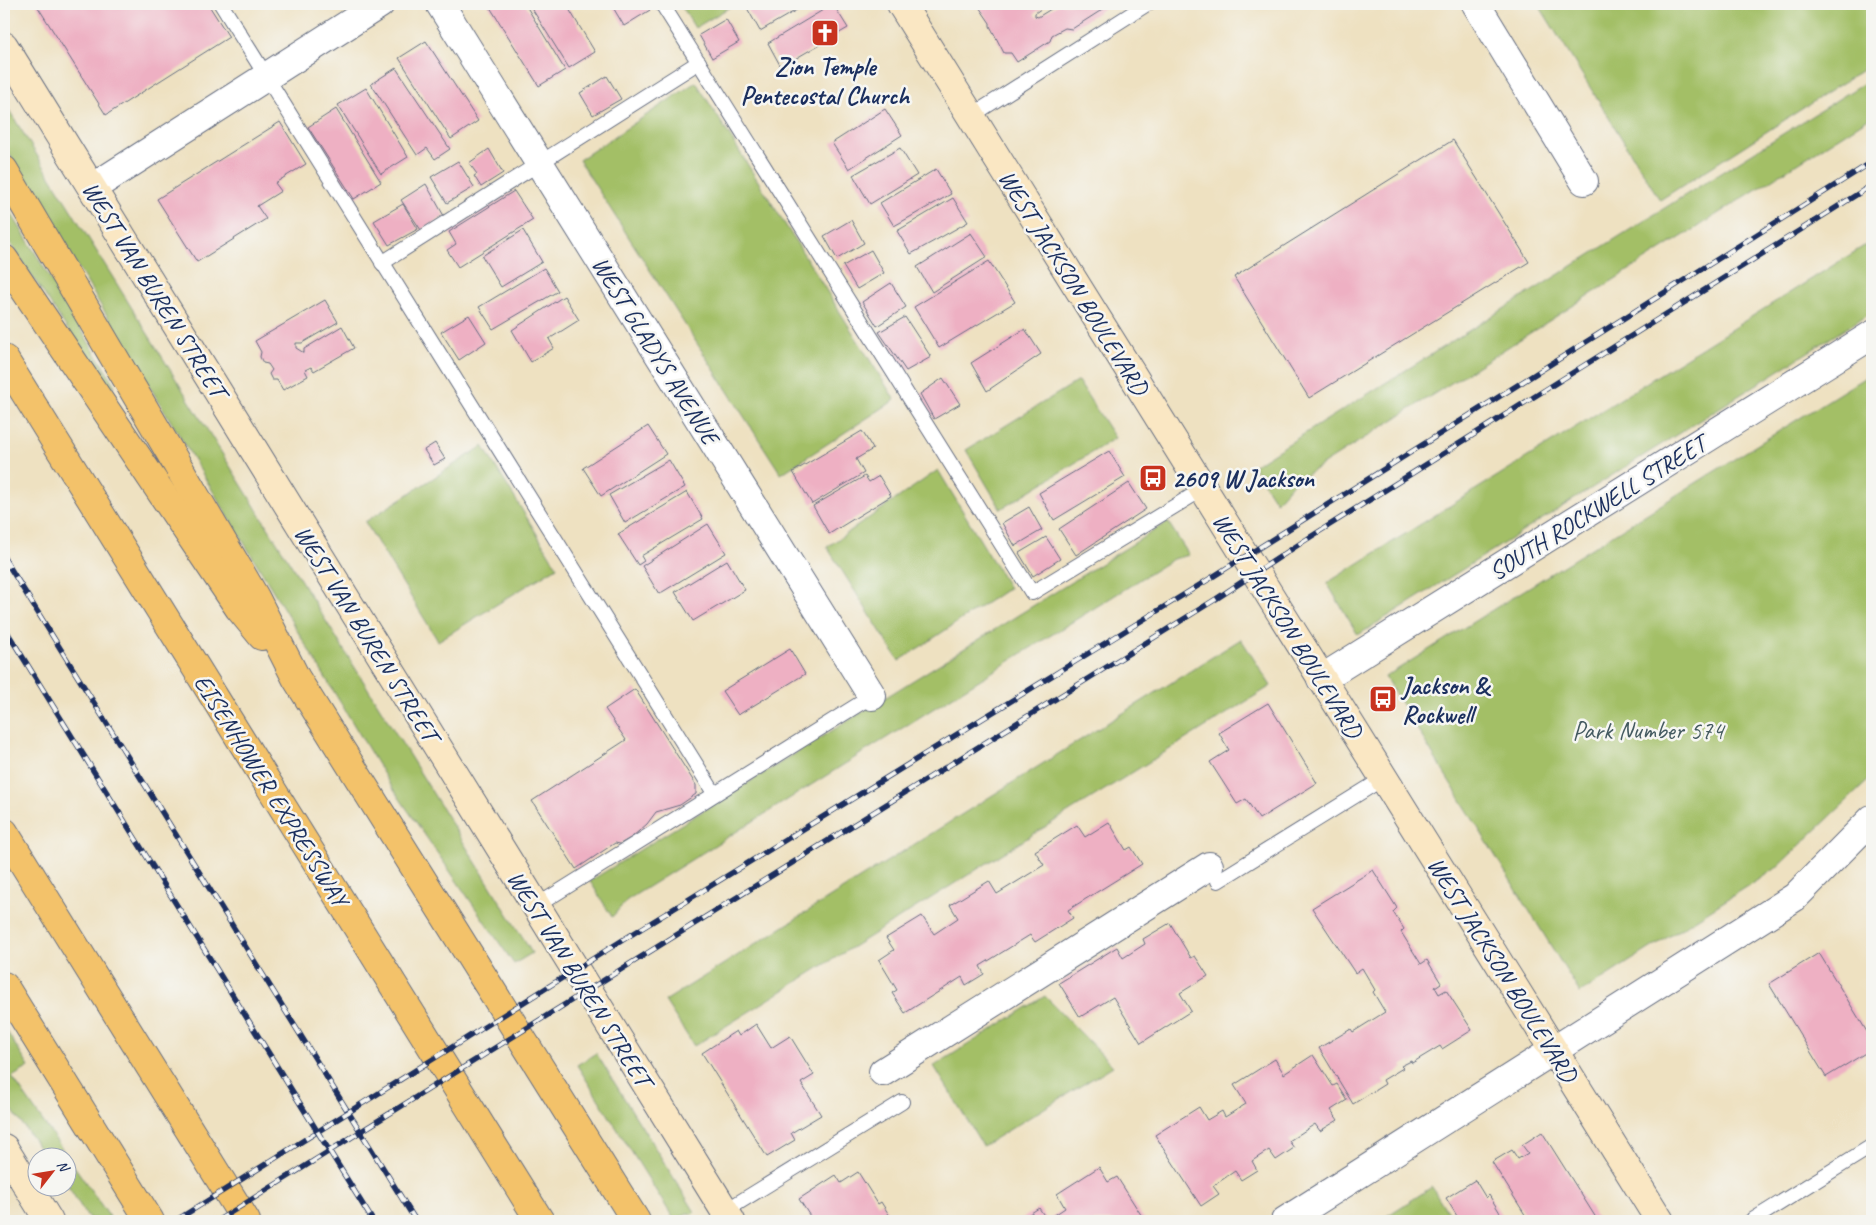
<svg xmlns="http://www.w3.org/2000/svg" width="1876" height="1225" font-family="Caveat,sans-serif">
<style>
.green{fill:#a3bf66;stroke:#5f7762}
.building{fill:#eeb0c3}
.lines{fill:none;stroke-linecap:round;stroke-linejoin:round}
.lane-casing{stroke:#656d81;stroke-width:16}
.street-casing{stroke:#656d81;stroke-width:30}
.secondary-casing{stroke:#656d81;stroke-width:30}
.highway-casing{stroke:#656d81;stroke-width:30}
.lane{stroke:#fff;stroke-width:14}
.street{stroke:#fff;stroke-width:28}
.secondary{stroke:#fae7c3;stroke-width:28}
.highway{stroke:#f3c26a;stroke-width:28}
.rail-casing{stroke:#1b2f5e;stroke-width:5.5}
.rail{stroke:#f6f6f2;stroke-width:4;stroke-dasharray:11;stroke-linecap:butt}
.labels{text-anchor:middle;stroke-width:5;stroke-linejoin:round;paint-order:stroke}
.poi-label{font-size:25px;font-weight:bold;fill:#1b2f5e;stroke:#f6f6f2;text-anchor:start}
.street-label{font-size:25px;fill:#1b2f5e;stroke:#f6f6f2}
.park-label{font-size:25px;fill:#445a60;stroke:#f6f6f2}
</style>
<rect width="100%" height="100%" fill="#f6f6f2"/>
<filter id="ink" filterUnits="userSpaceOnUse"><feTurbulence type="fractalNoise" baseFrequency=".02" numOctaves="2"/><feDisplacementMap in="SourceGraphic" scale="10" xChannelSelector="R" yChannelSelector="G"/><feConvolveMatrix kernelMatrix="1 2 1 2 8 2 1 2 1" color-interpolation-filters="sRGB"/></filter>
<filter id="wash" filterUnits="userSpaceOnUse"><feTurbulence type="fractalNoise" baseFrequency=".0096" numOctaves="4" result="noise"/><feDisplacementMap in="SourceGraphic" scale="20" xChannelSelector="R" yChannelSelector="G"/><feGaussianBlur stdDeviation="1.12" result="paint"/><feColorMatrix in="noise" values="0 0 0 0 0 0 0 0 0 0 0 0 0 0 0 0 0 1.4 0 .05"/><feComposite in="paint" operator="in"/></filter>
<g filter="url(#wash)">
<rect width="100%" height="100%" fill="#eee1c1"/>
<g class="green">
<path d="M680,4h55l-40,24z"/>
<path d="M1544,4h328v60l-212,136 -120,-193z"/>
<path d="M1872,78v38l-580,368 -16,18 -23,-36z"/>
<path d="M696,82l199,318 -114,74 -202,-314z"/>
<path d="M4,102l528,851 -18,11 -125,-181 -385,-638z"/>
<path d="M4,201l111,185 -7,4 -104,-156z"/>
<path d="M1872,241v71l-514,323 -31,-52z"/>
<path d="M1872,373v404l-97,92 -195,124 -195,-316z"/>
<path d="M1078,381l37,57 -114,71 -35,-59z"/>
<path d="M483,446l74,121 -119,74 -73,-119z"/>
<path d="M938,470l71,118 -110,73 -72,-114z"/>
<path d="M1168,522l21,33 -16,4 -546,341 -15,17 -22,-36z"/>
<path d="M1241,639l30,47 -577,360 -29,-45z"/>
<path d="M1045,996l68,70 -130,80 -49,-80z"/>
<path d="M4,1027l25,40 -17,10 99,142 -3,2 -20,-3 -20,-32v-28l-22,-1 -42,-58z"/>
<path d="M596,1053l99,159 -2,2 -6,-1 -12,8 -98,-156z"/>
<path d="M1432,1187l21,34h-74z"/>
</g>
<g id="blocks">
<g class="building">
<path d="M36,4h172l21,33 -123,78z"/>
<path d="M488,4h37l40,66 -26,16z"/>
<path d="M529,4h37l29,48 -26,16z"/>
<path d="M611,4h35l4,6 -26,16z"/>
<path d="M754,4h53l-47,27 -13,-23z"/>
<path d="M833,4l15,24 -67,39 -13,-24z"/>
<path d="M977,4h71l-13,9v3l3,1 21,-13h52l-39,25 -7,-1 -13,7 -2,6 -33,21 -6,-9h-7l-14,-27v-3z"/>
<path d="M726,19l13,23 -27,16 -13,-23z"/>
<path d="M426,41l52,80 -27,18 -52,-81z"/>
<path d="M396,68l54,81 -15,10 -8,-11 -10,7 -46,-71z"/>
<path d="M607,76l14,23 -28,16 -13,-22z"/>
<path d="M366,88l42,69 -27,17 -43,-69z"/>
<path d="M336,109l45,73 -27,17 -46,-72z"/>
<path d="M885,109l17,26 -53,34 -17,-26z"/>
<path d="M280,122l26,42 -31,19 6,8 -24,15 9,13 -69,43 -40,-63z"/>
<path d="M1453,140l76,122 -220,136 -75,-121z"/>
<path d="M900,148l17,27 -47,29 -17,-29z"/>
<path d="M489,149l14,24 -22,14 -7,-11 3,-2 -8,-11z"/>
<path d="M458,161l16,26 -27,16 -16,-26z"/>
<path d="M936,169l15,25 -57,32 -14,-23z"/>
<path d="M426,184l18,32 -23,14 -20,-30z"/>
<path d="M514,191l19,29 -75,47 -11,-17 9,-6 -7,-12z"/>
<path d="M953,198l15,24 -57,32 -14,-23z"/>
<path d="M403,204l15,25 -29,16 -15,-24z"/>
<path d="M851,220l13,23 -27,16 -13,-23z"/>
<path d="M523,230l19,32 -41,25 -19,-31z"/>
<path d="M971,233l16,24 -55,35 -15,-25z"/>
<path d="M871,250l13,23 -27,16 -14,-23z"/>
<path d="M989,261l26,41 -76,46 -25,-41z"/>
<path d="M544,268l14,23 -65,38 -14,-22z"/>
<path d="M891,283l15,24 -29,19 -15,-24z"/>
<path d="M564,296l15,24 -30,19 5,9 -23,14 -19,-32z"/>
<path d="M325,300l13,22 -36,21h-6v5l8,5v-4l38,-23 12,22 -40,23 -3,-4 -6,3 3,6 -25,14 -6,-10h-5l-3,-6 3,-4 -4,-6 -5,-1 -3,-6 1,-5 -6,-11z"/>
<path d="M469,315l17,27 -27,18 -18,-28z"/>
<path d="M905,317l26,40 -25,14 -27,-39z"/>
<path d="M1025,329l16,25 -54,37 -16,-28z"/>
<path d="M943,378l17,26 -26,15 -14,-25z"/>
<path d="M648,426l18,28 -65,42 -18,-28z"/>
<path d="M862,431l11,18 -17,10 8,14 -52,31 -19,-32z"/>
<path d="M435,443l10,16 -11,6 -10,-15z"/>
<path d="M1109,451l16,26 -71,43 -15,-27z"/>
<path d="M669,460l16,27 -60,36 -16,-28z"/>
<path d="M865,476l4,6 10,-6 12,20 -62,38 -16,-28z"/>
<path d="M1129,483l17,26 -70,46 -17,-26z"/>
<path d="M687,492l16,27 -62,37 3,5 -6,4 -20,-31z"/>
<path d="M1029,507l13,23 -27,16 -13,-23z"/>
<path d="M708,524l18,29 -67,41 -17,-28z"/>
<path d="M1046,537l14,22 -27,17 -14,-23z"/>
<path d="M727,560l18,30 -52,31 -18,-29z"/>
<path d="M790,649l15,25 -67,41 -16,-24z"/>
<path d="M635,689l61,96v9l-16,11 -24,7 -9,12 -15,13 -12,7 -5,-1 -39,26 -44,-68 94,-61 -21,-31z"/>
<path d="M1268,703l49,80 -58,36 -13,-20 -9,5 -27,-42 19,-12 -10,-17z"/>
<path d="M1109,822l17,28 5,-3 11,17 -74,46 5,8 -38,24 -5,-7 -50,31 4,8 -18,11 -4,-8 -57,36 -13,-20 5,-3 -18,-30 15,-10 -8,-12 36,-22 12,18 24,-16 -8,-13 39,-24 8,13 47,-29 -9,-14 42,-26 8,12z"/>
<path d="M1373,870l24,38 -4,4 11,17 -3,3 20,32 6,-4 14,23 -6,4 4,7 7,-4 26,40 -30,19 -2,-3 -28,17 -1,-2 -10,5 2,2 -20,12 2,4 -32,20 -34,-56 32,-19 2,3 32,-20 -12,-20 2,-2 -13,-22 -7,5 -43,-65z"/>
<path d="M1170,923l21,35 4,-2 13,20 -28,17 11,18 -50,32 -28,-46 -33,20 -21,-34 58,-36 6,11 22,-14 -2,-5z"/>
<path d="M1819,953l53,87v9l-46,28 -57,-93z"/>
<path d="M756,1024l15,24 19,-12 24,39 -13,8 20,32 -30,18 4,7 -28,17 -65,-104 34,-22 3,5z"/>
<path d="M1313,1055l20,31 4,-2 10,16 -16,10 7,10 -18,11 -5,-7 -26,17 5,7 -18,12 -7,-10 -17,11 5,9 -16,10 -6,-9 -22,15 6,8 -18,12 -46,-71 44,-28 8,13 15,-9 3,6 21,-13 -12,-19 41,-26 9,15z"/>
<path d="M1542,1132l56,89h-69l-37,-59 20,-12 6,9 10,-6 -6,-8z"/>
<path d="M1099,1167l9,15 9,-5 28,44h-127l21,-13 8,12 18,-12 -8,-14z"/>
<path d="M858,1172l20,32 3,-2 12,19h-80l-14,-22 37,-24 5,8z"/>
<path d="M1475,1180l11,18 3,-3 16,26h-45l-14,-23z"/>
</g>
</g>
</g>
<g filter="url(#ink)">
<use href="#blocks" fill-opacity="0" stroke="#656d81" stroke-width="1"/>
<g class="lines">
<defs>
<g id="lane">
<path d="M221,4l493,789"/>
<path d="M662,4l370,589 171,-104"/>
<path d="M971,116l176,-112"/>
<path d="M382,263l317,-201"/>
<path d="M1218,881l166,-103"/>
<path d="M536,906l336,-210"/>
<path d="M725,1211l177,-109"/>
<path d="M1751,1221l121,-75"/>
</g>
<g id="street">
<path d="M440,4l432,692"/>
<path d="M1476,4l108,177"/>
<path d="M92,188l288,-184"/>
<path d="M1321,679l551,-344"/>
<path d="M883,1072l326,-206"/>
<path d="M1285,1221l510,-324 77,-78"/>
</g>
<g id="secondary">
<path d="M901,4l759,1217"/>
<path d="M4,46l727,1175"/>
<path d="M4,1148l45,73"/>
</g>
<g id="highway">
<path d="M4,170l251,427 41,81 340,543"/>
<path d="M4,259l235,349 23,28"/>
<path d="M4,359l536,862"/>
<path d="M4,832l242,389"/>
<path d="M4,986l146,235"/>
</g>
</defs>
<use href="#lane" class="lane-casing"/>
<use href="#street" class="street-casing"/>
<use href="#secondary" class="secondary-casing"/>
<use href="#highway" class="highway-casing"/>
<use href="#lane" class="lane"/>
<use href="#street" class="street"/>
<use href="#secondary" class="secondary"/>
<use href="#highway" class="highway"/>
<defs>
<g id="rail">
<path d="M4,558l412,663"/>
<path d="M4,627l369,594"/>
<path d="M175,1221l451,-283 580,-357 666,-419"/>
<path d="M217,1221l999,-622 88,-58 568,-356"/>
</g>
</defs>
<use href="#rail" class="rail-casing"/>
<use href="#rail" class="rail"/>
</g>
</g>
<defs>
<symbol id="church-square" viewBox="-11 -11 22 22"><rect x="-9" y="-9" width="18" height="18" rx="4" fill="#c8321e" stroke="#f6f6f2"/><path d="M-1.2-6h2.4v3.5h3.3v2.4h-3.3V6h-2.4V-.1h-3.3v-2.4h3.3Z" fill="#fff"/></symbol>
<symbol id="bus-square" viewBox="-11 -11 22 22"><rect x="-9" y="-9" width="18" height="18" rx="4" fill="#c8321e" stroke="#f6f6f2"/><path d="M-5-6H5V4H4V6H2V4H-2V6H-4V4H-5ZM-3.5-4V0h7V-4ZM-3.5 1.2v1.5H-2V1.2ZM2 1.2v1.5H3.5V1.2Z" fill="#fff"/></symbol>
</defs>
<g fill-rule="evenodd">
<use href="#church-square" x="809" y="17" width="32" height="32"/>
<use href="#bus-square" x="1137" y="462" width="32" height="32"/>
<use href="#bus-square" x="1367" y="683" width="32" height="32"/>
</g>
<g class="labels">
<g class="poi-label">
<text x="825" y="75" text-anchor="middle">Zion Temple<tspan x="825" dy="29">Pentecostal Church</tspan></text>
<text x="1172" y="487">2609 W Jackson</text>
<text x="1402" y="694">Jackson &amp;<tspan x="1402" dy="29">Rockwell</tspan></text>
</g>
<g class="street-label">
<text transform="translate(1074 282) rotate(58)" y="9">WEST JACKSON BOULEVARD</text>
<text transform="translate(155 289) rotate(58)" y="9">WEST VAN BUREN STREET</text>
<text transform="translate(656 350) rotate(58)" y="9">WEST GLADYS AVENUE</text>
<text transform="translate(1597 507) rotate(-32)" y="9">SOUTH ROCKWELL STREET</text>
<text transform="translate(1288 625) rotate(58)" y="9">WEST JACKSON BOULEVARD</text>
<text transform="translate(367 633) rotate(58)" y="9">WEST VAN BUREN STREET</text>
<text transform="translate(272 790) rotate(58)" y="9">EISENHOWER EXPRESSWAY</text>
<text transform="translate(1503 969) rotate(58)" y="9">WEST JACKSON BOULEVARD</text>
<text transform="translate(580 978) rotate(58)" y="9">WEST VAN BUREN STREET</text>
</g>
<g class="park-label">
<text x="1648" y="739">Park Number 574</text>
</g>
</g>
<rect width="1876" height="1225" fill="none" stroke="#f6f6f2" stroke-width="20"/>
<g transform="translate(52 1172) rotate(59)"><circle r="24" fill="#f6f6f2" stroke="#9ea6b7"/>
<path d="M0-4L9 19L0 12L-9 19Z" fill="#c8321e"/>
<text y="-8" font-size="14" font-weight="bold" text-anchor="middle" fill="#1b2f5e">N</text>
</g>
</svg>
